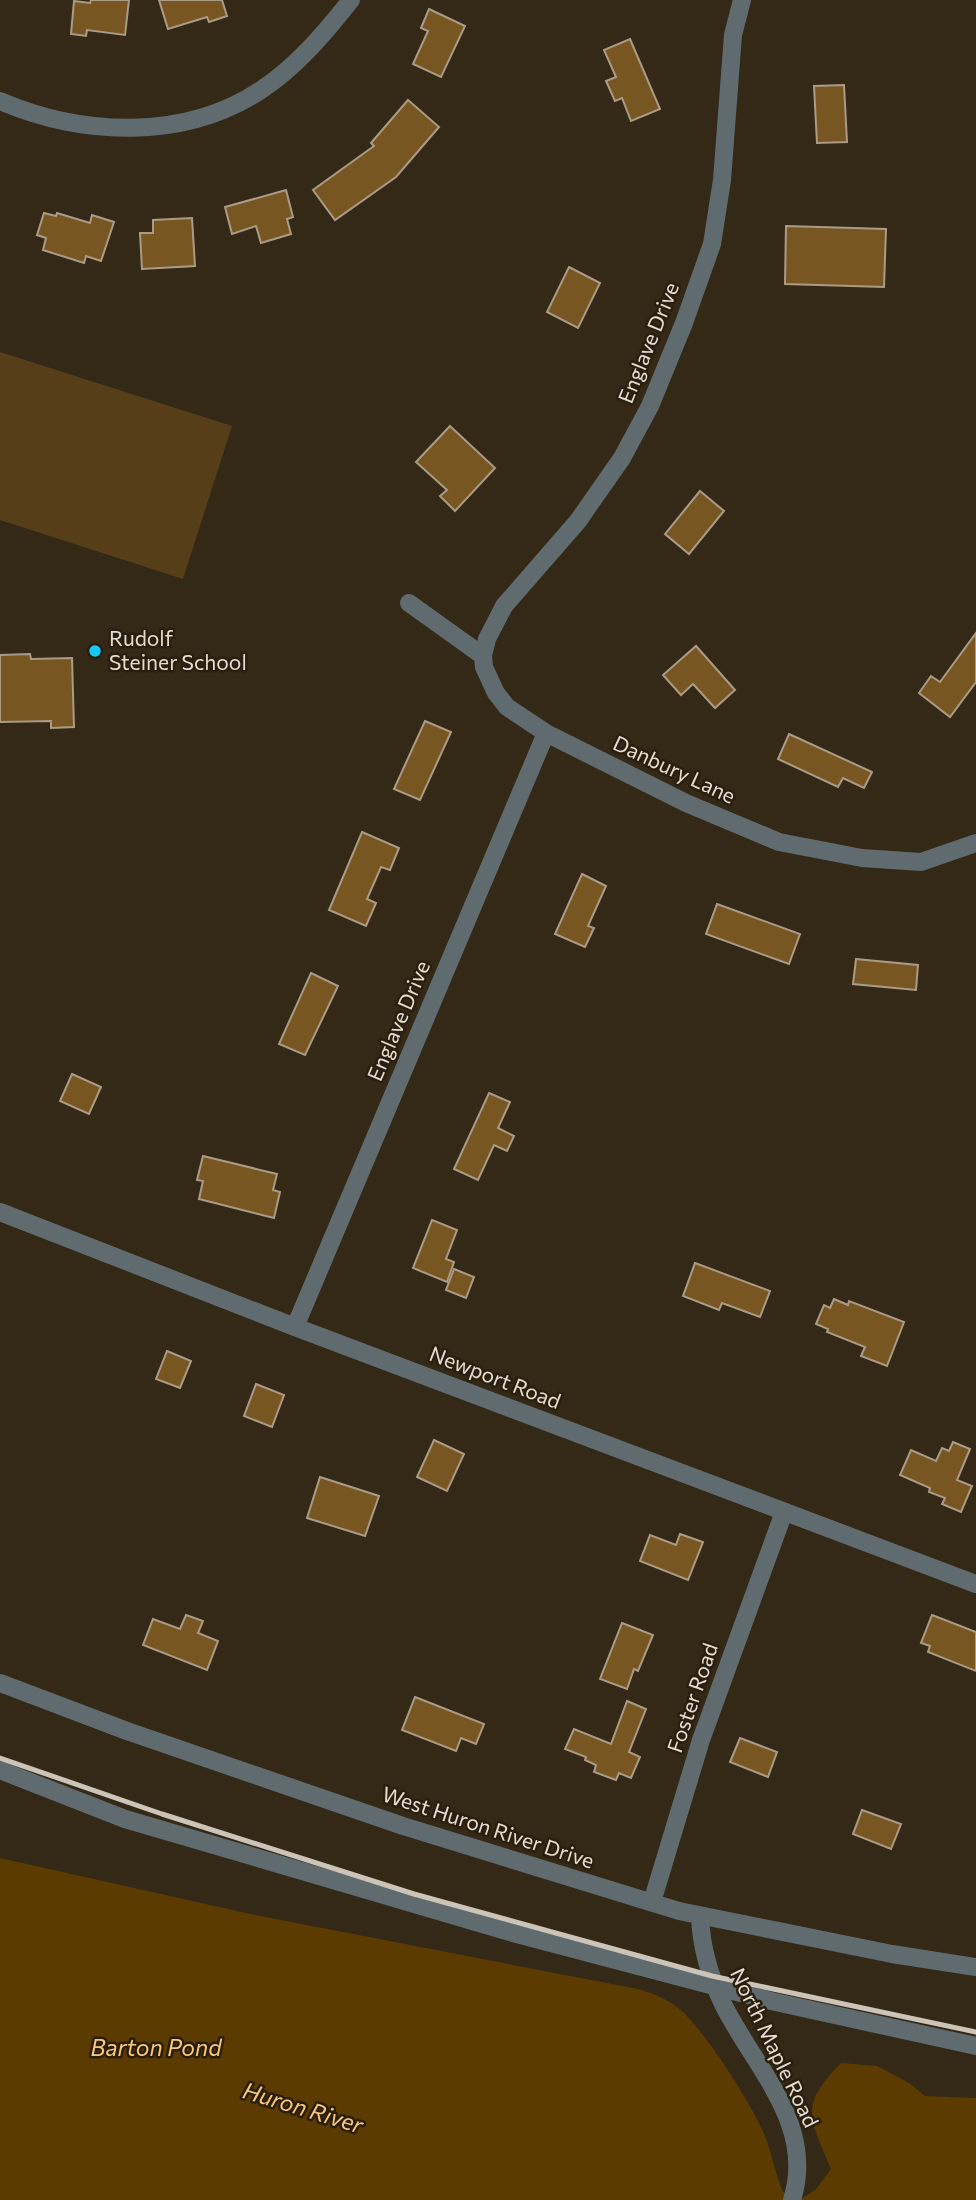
<svg xmlns="http://www.w3.org/2000/svg" width="976" height="2200" font-family="Commissioner,sans-serif">
<style>
.green{fill:#563e19}
.water{fill:#5b3b00}
.building{fill:#775621;stroke:#aa9b87;stroke-width:2}
.lines{fill:none;stroke-linecap:round;stroke-linejoin:round}
.minor{stroke:#606b6f;stroke-width:18}
.rail{stroke:#cdc4b9;stroke-width:5}
.poi-dot{fill:#14cafb;stroke:#2a1f0d;stroke-width:2.5}
.labels{text-anchor:middle;stroke-width:5;stroke-linejoin:round;paint-order:stroke}
.street-label{font-size:21px;fill:#e5ddd3;stroke:#2a1f0d}
.poi-label{font-size:21px;fill:#e5ddd3;stroke:#2a1f0d;text-anchor:start}
.water-label{font-size:23px;font-style:italic;fill:#fcc77b;stroke:#2a1f0d}
</style>
<rect width="100%" height="100%" fill="#342817"/>
<path class="green" d="M0,352l232,74 -49,153 -183,-59z"/>
<path class="water" d="M0,1858l255,57 383,74c14,4 27,9 39,18 24,17 76,99 88,129 7,18 10,37 18,56l20,6 13,-9 15,-20c-6,-15 -20,-42 -19,-59 1,-18 17,-34 29,-47l36,3 32,17 16,13 51,2v102h-976z"/>
<g class="building">
<path d="M91,0h38l-4,35 -38,-5 -1,6 -15,-2 3,-33 16,2z"/>
<path d="M159,0h63l5,16 -18,6 -2,-5 -39,12z"/>
<path d="M429,9l36,17 -24,51 -28,-13 15,-33 -7,-3z"/>
<path d="M630,39l30,70 -29,12 -9,-23 -7,3 -9,-20 10,-4 -12,-27z"/>
<path d="M844,85l3,57 -30,1 -3,-57z"/>
<path d="M408,100l31,27 -43,50 -61,43 -22,-30 61,-44 -3,-3z"/>
<path d="M286,190l7,27 -6,2 4,15 -30,9 -5,-17 -24,8 -7,-27z"/>
<path d="M44,213l12,3 1,-3 33,10 2,-8 22,7 -13,39 -15,-5 -2,7 -41,-13 3,-12 -9,-3z"/>
<path d="M192,218l3,48 -53,3 -2,-36h13v-13z"/>
<path d="M786,226l100,3 -2,58 -99,-3z"/>
<path d="M569,267l31,16 -22,45 -31,-16z"/>
<path d="M450,426l45,42 -40,43 -15,-15 7,-6 -31,-28z"/>
<path d="M700,491l24,20 -35,43 -24,-20z"/>
<path d="M976,633v49l-26,35 -31,-24 12,-17 9,6z"/>
<path d="M696,646l39,44 -20,18 -22,-24 -12,11 -18,-20z"/>
<path d="M30,654l1,5 41,-1 2,69 -23,1v-7l-51,1v-67z"/>
<path d="M425,721l26,11 -31,68 -26,-11z"/>
<path d="M789,734l83,38 -8,16 -21,-10 -5,9 -60,-28z"/>
<path d="M362,832l37,16 -9,22 -9,-3 -14,32 9,4 -10,23 -37,-16z"/>
<path d="M582,874l24,12 -18,40 6,2 -9,19 -30,-13z"/>
<path d="M717,904l83,30 -11,30 -83,-30z"/>
<path d="M856,959l62,6 -2,25 -63,-6z"/>
<path d="M311,973l27,13 -33,69 -26,-11z"/>
<path d="M72,1074l29,13 -12,27 -29,-13z"/>
<path d="M489,1093l21,9 -12,26 16,8 -7,15 -13,-6 -16,35 -24,-11z"/>
<path d="M203,1156l74,18 -4,16 7,2 -6,26 -75,-19 4,-18 -6,-1z"/>
<path d="M432,1220l25,10 -11,29 8,3 -7,20 -34,-14z"/>
<path d="M695,1263l75,28 -10,26 -38,-14 -3,7 -36,-14z"/>
<path d="M454,1269l20,8 -8,21 -20,-8z"/>
<path d="M834,1299l14,6 1,-4 55,21 -17,44 -26,-10 4,-9 -38,-15 1,-3 -12,-5 8,-19 6,3z"/>
<path d="M167,1351l24,10 -11,27 -24,-9z"/>
<path d="M256,1384l28,11 -12,32 -28,-11z"/>
<path d="M434,1440l30,14 -17,37 -30,-14z"/>
<path d="M953,1442l17,7 -13,31 15,6 -11,26 -19,-8 3,-6 -16,-6 1,-4 -30,-13 11,-25 25,11 6,-13 7,3z"/>
<path d="M320,1477l59,19 -14,40 -58,-18z"/>
<path d="M680,1534l23,8 -15,38 -48,-19 10,-26 26,10z"/>
<path d="M186,1615l17,6 -5,12 20,8 -11,29 -64,-25 10,-26 27,10z"/>
<path d="M932,1615l44,17v39l-48,-19 2,-6 -9,-3z"/>
<path d="M622,1623l31,12 -15,36 -4,-2 -7,20 -27,-10z"/>
<path d="M415,1697l69,27 -8,20 -15,-6 -5,13 -54,-21z"/>
<path d="M627,1701l19,8 -17,43 11,5 -9,21 -12,-5 -3,7 -22,-8 2,-7 -11,-5 1,-3 -21,-8 9,-20 37,15z"/>
<path d="M740,1738l37,14 -9,25 -38,-15z"/>
<path d="M862,1810l39,14 -10,25 -38,-15z"/>
</g>
<g class="lines">
<g class="minor">
<path d="M742,0l-9,35 -11,145 -10,64 -28,79 -34,83 -28,52 -44,63 -74,85 -17,33 -4,17 1,11 12,26 11,14 39,26 140,70 93,39 83,16 59,4 55,-19"/>
<path d="M0,101c82,35 184,40 261,-11 35,-23 64,-57 90,-90"/>
<path d="M409,603l74,53"/>
<path d="M0,1212l295,115 681,257"/>
<path d="M295,1327l251,-594"/>
<path d="M0,1683l127,48 276,95 276,85 213,43 84,13"/>
<path d="M0,1770l125,49 388,114 258,68 205,45"/>
<path d="M652,1902l49,-162 83,-228"/>
<path d="M700,1916c1,29 10,61 23,88 31,63 93,120 69,196"/>
</g>
<path class="rail" d="M0,1758l162,56 252,80 298,82 264,56"/>
</g>
<circle class="poi-dot" cx="95" cy="651" r="7"/>
<g class="labels">
<g class="street-label">
<text transform="translate(649 343) rotate(-68)" y="7">Englave Drive</text>
<text transform="translate(674 770) rotate(25)" y="7">Danbury Lane</text>
<text transform="translate(399 1021) rotate(-67)" y="7">Englave Drive</text>
<text transform="translate(495 1378) rotate(21)" y="7">Newport Road</text>
<text transform="translate(693 1698) rotate(-71)" y="7">Foster Road</text>
<text transform="translate(488 1828) rotate(18)" y="7">West Huron River Drive</text>
<text transform="translate(774 2048) rotate(64)" y="7">North Maple Road</text>
</g>
<g class="poi-label">
<text x="109" y="646">Rudolf<tspan x="109" dy="24">Steiner School</tspan></text>
</g>
<g class="water-label">
<text x="156" y="2056">Barton Pond</text>
<text transform="translate(303 2108) rotate(17)" y="8">Huron River</text>
</g>
</g>
</svg>
